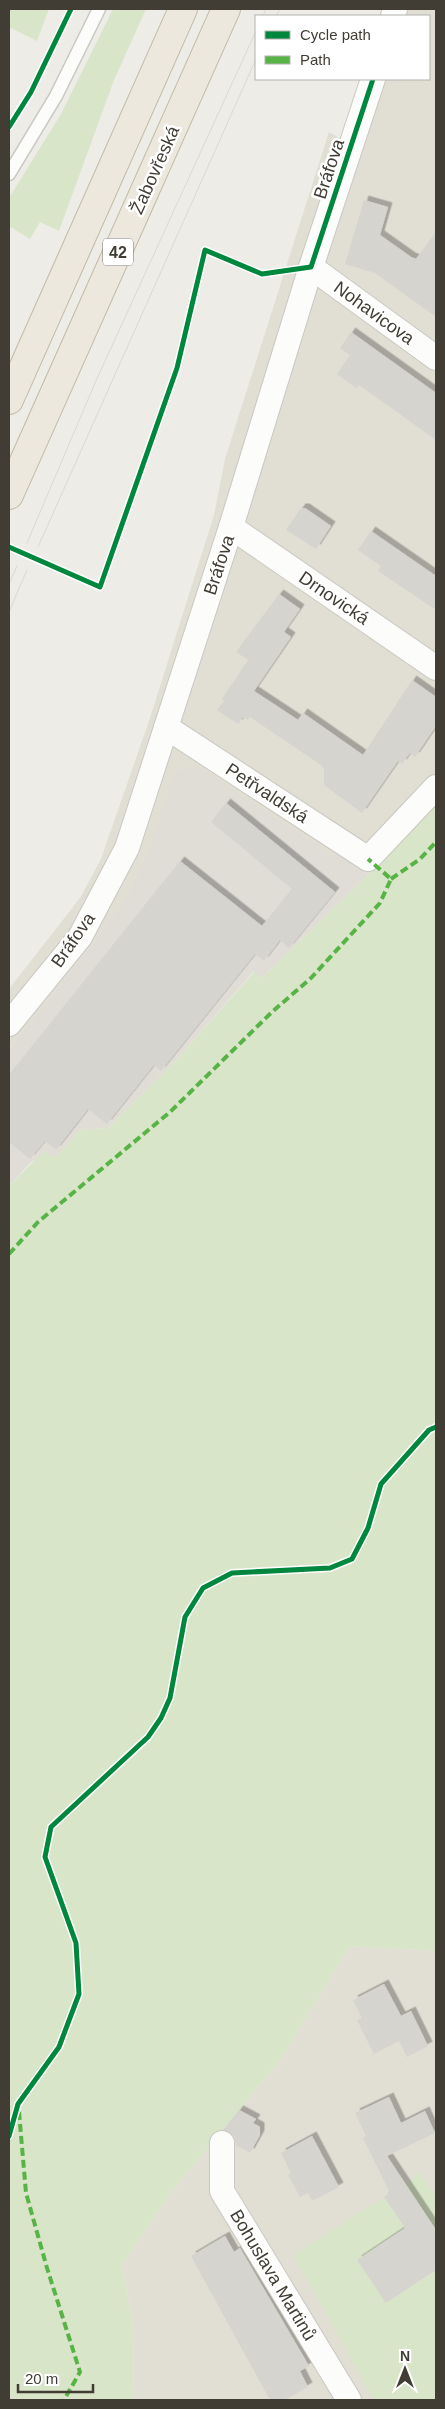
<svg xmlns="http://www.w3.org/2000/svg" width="445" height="2409" font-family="Arial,sans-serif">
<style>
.residential{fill:#e1ded4}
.industrial{fill:#e0ddd7}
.green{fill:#d9e5c8}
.building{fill:#d6d4cf;filter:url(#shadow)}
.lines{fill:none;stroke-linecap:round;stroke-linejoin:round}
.service-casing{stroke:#c9c8c2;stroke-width:15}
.minor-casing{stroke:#c9c8c2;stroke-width:26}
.trunk-casing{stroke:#c2b9a4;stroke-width:30}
.service{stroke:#fcfcfb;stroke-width:12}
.minor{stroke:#fcfcfb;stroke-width:24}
.trunk{stroke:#ece8de;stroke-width:28}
.tram{stroke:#d8d8d7;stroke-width:1}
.quiet{stroke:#57b346;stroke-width:4;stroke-dasharray:8 4;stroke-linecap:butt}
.cycleway-casing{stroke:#fff;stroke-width:8}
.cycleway{stroke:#00873e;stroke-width:5}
.labels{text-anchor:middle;stroke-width:5;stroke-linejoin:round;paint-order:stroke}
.shield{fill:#fff;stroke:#7a7771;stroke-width:1}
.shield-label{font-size:16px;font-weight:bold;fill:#413d34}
.street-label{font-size:18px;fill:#413d34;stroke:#fff}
</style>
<defs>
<filter id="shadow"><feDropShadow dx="4.5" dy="-4.5" stdDeviation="0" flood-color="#0004"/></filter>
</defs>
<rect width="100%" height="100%" fill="#edece6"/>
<g class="residential">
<path d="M382,9h54v795l-68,71 -33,-22 -3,4 -180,-15 -27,57 -40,55 -76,95v-60l71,-91 21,-39 49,-141 64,-203 11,-56 104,-327 12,7 19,-60h69v-63h-50z"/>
<path d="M350,1946l86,5v449h-303l1,-69 -12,-66 49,-72 110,-134z"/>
</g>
<path class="industrial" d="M195,764l137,93 3,-4 33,22 -106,103 -9,-6 -83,95 -62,61 -28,2 -25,28 -23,3 -23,25v-137l76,-95 40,-55 27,-57 23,-69z"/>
<g class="green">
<path d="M9,9h40l-12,32 -28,-14z"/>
<path d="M113,9h33l-32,71 -55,151 -19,-9 -10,17 -21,-13v-28l52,-84z"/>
<path d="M436,804v1147l-86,-5 -69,113 -110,134 -49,72 12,66 -1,69h-124v-1214l35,-35 11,7 25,-28 28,-2 62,-61 84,-95 8,6 106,-103z"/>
<path d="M420,2173l16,24v33l-31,-47z"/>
<path d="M384,2197l21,31 -47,32 28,43 50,-33v130h-62l-81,-145z"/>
</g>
<g class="building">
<path d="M364,200l24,7 -8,28 31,22 5,2 20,-27v85l-61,-44 -30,-9z"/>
<path d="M351,332l85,61v47l-77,-55 -3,3 -19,-14 13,-19 -10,-7z"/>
<path d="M301,508h4l26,18 -15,23 -30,-19z"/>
<path d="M371,531l65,45v34l-58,-39 3,-5 -23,-16z"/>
<path d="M279,594l21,15 -16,23 7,5 -37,54 44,29 5,-7 60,42 49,-75 24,17v29l-21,31 -5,-4 -8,11 -4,-3 -36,52 -38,-28v-16l-3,-4 -71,-48 -2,3 -5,-3 -5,7 -21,-14 7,-9 -2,-2 26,-39 -12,-8z"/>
<path d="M226,803l109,89 -46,56 -9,-8 -16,21 -9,-7 -94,117 -7,-6 -47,59 -19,-15 -32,41 -11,-9 -15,18 -21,-17v-67l171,-214 82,65 30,-37 -81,-67z"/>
<path d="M384,1984l17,32 10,-5 17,35 -21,11 -8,-16 -25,13 -17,-34 5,-2 -9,-18z"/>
<path d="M389,2097l12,26 24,-12 10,22 -48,23 49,74v40l-50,33 -29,-43 48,-32 -21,-31 6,-4 -27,-55 3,-2 -11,-23z"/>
<path d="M239,2110l17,9 -3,4 7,4v8l-10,18 -14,-8 -2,-9 -11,-6z"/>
<path d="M312,2136l27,51 -27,14 -4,-8 -8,4 -12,-22 3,-2 -10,-20z"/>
<path d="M225,2236l9,16 6,-4 69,118 -9,5 8,16 -24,13h-14l-79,-144z"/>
</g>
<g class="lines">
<defs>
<path id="service" d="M9,174l47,-78 43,-87"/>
<g id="minor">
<path d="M393,16l2,-7"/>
<path d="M311,267l125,91"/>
<path d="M231,527l205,141"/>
<path d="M166,727l202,132 68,-72"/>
<path d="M9,1024l71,-87 47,-89 104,-321 80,-260 62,-188"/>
<path d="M222,2143v48l127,209"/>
</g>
<g id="trunk">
<path d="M9,400l174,-391"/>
<path d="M9,495l217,-486"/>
</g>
</defs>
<use href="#service" class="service-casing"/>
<use href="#minor" class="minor-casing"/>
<use href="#trunk" class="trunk-casing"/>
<use href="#service" class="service"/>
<use href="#minor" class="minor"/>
<use href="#trunk" class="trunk"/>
<g class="tram">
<path d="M263,16l3,-7"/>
<path d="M276,16l4,-7"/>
<path d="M27,543l68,-160 161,-352"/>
<path d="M38,547l218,-488"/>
<path d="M9,584l8,-18"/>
<path d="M9,612l18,-42"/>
</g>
<g class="quiet">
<path d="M391,879l29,-20 16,-17"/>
<path d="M9,1254l29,-32 132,-110 102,-100 39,-34 69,-75 11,-24 -23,-20"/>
<path d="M19,2112l7,81 21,75 33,104 -16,28"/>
</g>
<defs>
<g id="cycleway">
<path d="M9,127l22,-35 40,-83"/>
<path d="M9,547l91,40 77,-219 28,-118 57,24 49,-7 62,-188"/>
<path d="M9,2136l9,-32 41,-57 20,-53 -3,-51 -31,-86 6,-30 97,-90 13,-19 9,-20 15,-81 18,-29 29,-15 98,-5 22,-9 16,-31 13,-44 48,-54 7,-3"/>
</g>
</defs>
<use href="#cycleway" class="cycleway-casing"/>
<use href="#cycleway" class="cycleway"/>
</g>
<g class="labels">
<rect class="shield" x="103" y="238.5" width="30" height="27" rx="4"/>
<g class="shield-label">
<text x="118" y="258">42</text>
</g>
<g class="street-label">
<text transform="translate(329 169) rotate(-72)" y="6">Bráfova</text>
<text transform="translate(155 170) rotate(-66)" y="6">Žabovřeská</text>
<text transform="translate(374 313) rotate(36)" y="6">Nohavicova</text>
<text transform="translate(219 565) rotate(-72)" y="6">Bráfova</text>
<text transform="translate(334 598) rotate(34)" y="6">Drnovická</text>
<text transform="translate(267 793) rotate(33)" y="6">Petřvaldská</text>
<text transform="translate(73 940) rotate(-55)" y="6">Bráfova</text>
<text transform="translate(273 2275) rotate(59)" y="6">Bohuslava Martinů</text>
</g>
</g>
<rect width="445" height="2409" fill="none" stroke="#413d34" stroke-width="20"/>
<rect x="255" y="15" width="175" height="65" fill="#ffffff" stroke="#b3b1ae"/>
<rect x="265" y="31" width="25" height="8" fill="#00873e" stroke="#b3b1ae"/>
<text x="300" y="40" font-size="15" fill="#413d34">Cycle path</text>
<rect x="265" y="56" width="25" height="8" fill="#57b346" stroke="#b3b1ae"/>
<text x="300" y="65" font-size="15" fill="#413d34">Path</text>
<g transform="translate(405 2369)" stroke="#ffffff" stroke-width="4" paint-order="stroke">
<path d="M0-4L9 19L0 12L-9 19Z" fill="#413d34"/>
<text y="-8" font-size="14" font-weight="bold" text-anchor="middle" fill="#413d34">N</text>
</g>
<path d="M18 2384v8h75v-8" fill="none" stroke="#413d34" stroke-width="2.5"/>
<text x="25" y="2384" font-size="15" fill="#413d34" stroke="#ffffff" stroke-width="4" paint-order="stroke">20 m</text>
</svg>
